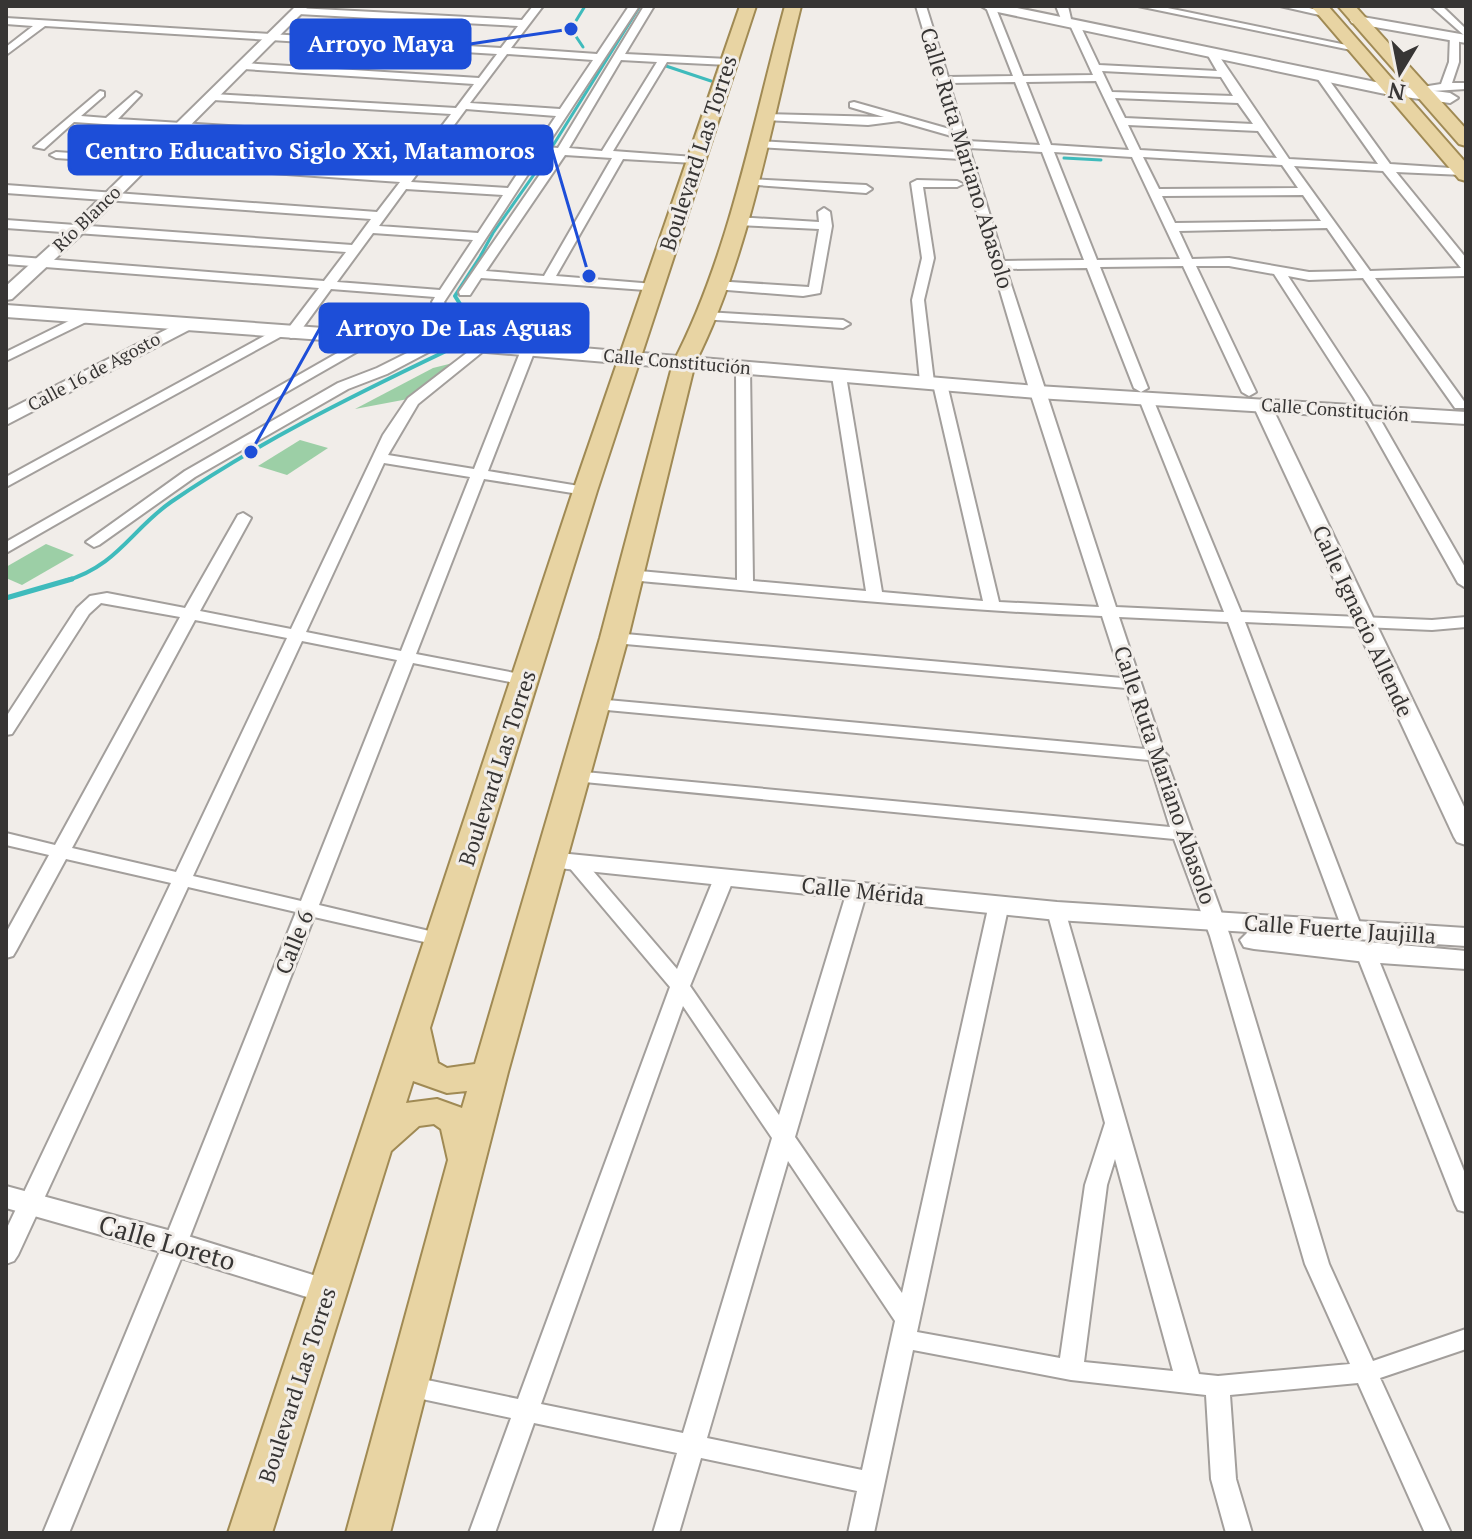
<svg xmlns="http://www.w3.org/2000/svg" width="1472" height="1539" font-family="'PT Serif',serif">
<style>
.green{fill:#9ccfa6}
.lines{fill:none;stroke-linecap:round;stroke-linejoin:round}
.stream-far2{stroke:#3fbbbc;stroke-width:3}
.stream-far1{stroke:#3fbbbc;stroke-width:4}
.stream{stroke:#3fbbbc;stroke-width:5}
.minor-casing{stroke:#a39f9c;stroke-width:4}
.tertiary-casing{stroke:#a39f9c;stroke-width:4}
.secondary-casing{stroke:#a39f9c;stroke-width:4}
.primary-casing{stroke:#a08a54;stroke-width:4}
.minor{fill:#fff;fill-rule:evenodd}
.tertiary{fill:#fff;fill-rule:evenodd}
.secondary{fill:#fff;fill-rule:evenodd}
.primary{fill:#e8d4a3;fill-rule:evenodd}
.labels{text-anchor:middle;stroke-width:6;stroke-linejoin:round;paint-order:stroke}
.far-street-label{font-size:18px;fill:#373534;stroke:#f1ede9}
.street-label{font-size:22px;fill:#373534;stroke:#f1ede9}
.near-street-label{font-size:26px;fill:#373534;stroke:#f1ede9}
.leader{fill:none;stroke:#1d4ed8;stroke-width:3}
.callout-dot{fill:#1d4ed8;stroke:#f1ede9;stroke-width:3}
.callout{fill:#1d4ed8;stroke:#1d4ed8;stroke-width:3}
.callout-label{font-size:24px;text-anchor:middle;font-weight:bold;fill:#fff}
</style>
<rect width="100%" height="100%" fill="#f1ede9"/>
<g class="green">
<path d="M453,363l-45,36 -53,10 78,-41z"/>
<path d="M300,440l28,8 -41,27 -29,-9z"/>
<path d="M46,544l28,11 -52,30 -16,-7v-11z"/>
</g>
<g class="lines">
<g class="stream-far2">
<path d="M583,47l-12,-18 14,-23"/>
<path d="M666,66l45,15"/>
<path d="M552,147l88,-141"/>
<path d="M1064,158l37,2"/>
<path d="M481,255l12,-22 54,-77"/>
</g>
<g class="stream-far1">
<path d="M480,336l-25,-40 28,-43"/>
<path d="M65,581c52,-15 66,-51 106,-79 86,-59 179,-105 273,-150"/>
</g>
<path class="stream" d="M6,598l66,-19"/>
<defs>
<g id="minor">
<path d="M533,6h10l-32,42 86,6 32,-48h10l-93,141 12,1 86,-142h10l-29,48 103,5 5,3 -5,3 -61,-3 -54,89 81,6 6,3 -6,3 -71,-4 -67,117 98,8 5,1v6l-178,-13 -11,17h-10l-1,-3 95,-138 -12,-1 -98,149 25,42 -7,4 -7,-4 -23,-42 3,-5 -104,-8 -35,48 -5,1 -7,-4 35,-46 -313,-24v-8l318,25 22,-29 -340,-24v-8l346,25 19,-26 -365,-26v-8l371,27 23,-30 -344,-24 -6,-3 6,-3 349,23 22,-29 -353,-24 -30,27 -10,-2 66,-56 4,1v4l-23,20 25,2 30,-26 5,3 -23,24 314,20 19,-25 -238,-14 -5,-3 5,-3 243,14 18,-24 -230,-15 -5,-3 5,-3 235,15 18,-24 -452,-28 -39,29v-8l27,-21 -27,-2v-6l495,30 17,-22 -220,-12 -5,-3 5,-3 224,12zM507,54l86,6 -33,49 -90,-6zM621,60l36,2 -55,89 -33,-3zM466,109l90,7 -20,30 -93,-6zM438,146l93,7 -23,35 -97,-6zM565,155l47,3 -68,118 -58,-5zM406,189l97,6 -25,38 -99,-7zM373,233l100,7 -33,50 -103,-8z"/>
<path d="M916,6h10l22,71 65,-1 -27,-69 9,-1 28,70 70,-1 -23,-50 5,-3 5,3 19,40 118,6 -11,-19 5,-3 4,1 74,109 89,5 -63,-89 5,-3 4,1 66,91 76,5v6h-3l-67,-3 70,86v18l-91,2 91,126 -1,4h-10l-92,-130 -54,2 -21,-4 80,122 98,171v19l-8,-5 -104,-185 -80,-124 -45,-8h-33l60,126 -7,4 -7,-4 -59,-126 -83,1 48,121 -7,4 -7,-4 -47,-120 -81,1 110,338 108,5 -85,-213 7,-4 7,4 88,213 191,8 34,-3v10l-34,3 -187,-8 118,309 -10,6 -10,-6 -115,-309 -109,-5 45,135 4,4 -2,3 64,177 99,328 44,97 93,-32v20l-86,29 71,155h-26l-67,-150 -128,12 6,84 16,54h-26l-15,-54 -5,-84 -135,-15 -158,-30 -39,183h-26l9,-42 -156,-33 -22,75h-26l24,-80 -143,-30 -39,110h-26l42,-115 -103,-22 -9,-3 -3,-7 3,-7 9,-3 110,23 152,-412 -102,-121 -3,-4 10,-6 7,2 95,111 37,-91 10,-6 7,2 3,4 -44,108 89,129 68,-224 10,-6 7,2 3,4 -72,246 107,156 87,-389 10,-6 7,2 3,4 -92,428 143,26 25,-173 20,-62 -58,-212 10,-6 7,2 135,467 19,2 132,-12 -45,-100 -95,-328 -36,-97 -600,-58 -9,-5 9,-5 596,56 -21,-67 -553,-51 -9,-5 9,-5 549,50 -19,-61 -512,-45 -8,-5 8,-5 508,45 -20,-62c-158,-6 -315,-22 -473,-36l-8,-5 8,-5 108,10 -1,-212 7,-4 7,4 3,213 113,10 -34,-215 7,-4 7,4 36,216 101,9 -50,-217 7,-4 7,4 52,218 100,5 -69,-215 -69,-233 -204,-12 -6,-3 6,-3 202,11 -4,-15 -56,-16 -31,4 -104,-5 -5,-3 5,-3 120,3 -34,-10v-4l4,-1 99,28zM1102,71l119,6 12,19 -121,-4zM1096,81l33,69 -78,-5 -25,-63zM1015,82l25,63 -73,-4 -18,-58zM1115,98l123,5 15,21 -128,-6zM1128,125l130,6 19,27 -137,-8zM969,148l73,4 42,108 -80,1zM1054,152l78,5 48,102 -83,1zM1143,157l139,8 16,23 -139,1zM1294,166l89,5 78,97 -91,3zM1303,195l18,26 -146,2 -13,-27zM1327,228l30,43 -48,1 -80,-14 -37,1 -13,-28zM683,1006l89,132 -89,295 -142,-29zM1115,1159l58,212 -89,-9 23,-177zM788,1161l107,160 -33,149 -155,-32z"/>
<path d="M1138,6h20l203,42 -5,3z"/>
<path d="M1280,6h21l28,7 -5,3z"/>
<path d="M1431,6h11l24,23v8z"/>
<path d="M1450,35l9,2v25l-7,21h14v6l-50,3v-4l25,-4 8,-22z"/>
<path d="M747,179l119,6 6,4 -6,4 -123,-9 -2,-2z"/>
<path d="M917,180l40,1 6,3 -6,3h-34l11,71 -10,42 10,82 -7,4 -7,-4 -8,-82 10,-42 -11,-75z"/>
<path d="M824,208l6,4 2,14 -12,67 -17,3 -88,-7 -6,-4 6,-4 94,6 10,-58 -82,-4 -6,-4 6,-4 82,5 -1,-10z"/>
<path d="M706,312l137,8 7,4 -7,4 -142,-9v-6z"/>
<path d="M83,314l5,1v6l-82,40v-9z"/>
<path d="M277,329l5,1v6l-276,151v-10z"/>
<path d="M369,335l7,4 -2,3 -368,211v-11z"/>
<path d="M435,339l5,1v6l-53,28 -39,15 -153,88 -96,68 -5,2 -8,-5 99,-71 153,-88 39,-15z"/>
<path d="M481,342l7,4 -2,3 -68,55 -30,51 86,14 47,-119 7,-4 7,4 -47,121 97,16 7,4 -7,4 -101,-16 -68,175 109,21 9,5 -9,5 -112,-22 -94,242 123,29 10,6 -10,6 -128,-29 -127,327 -118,289h-26l120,-289 133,-332 -108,-25 -170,368 -4,6 -8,3v-34l165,-347 -105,-24 -50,92 -3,5 -7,2v-25l43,-78 -43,-10v-12l49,12 125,-228 -79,-14 -12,11 -77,120 -6,1v-18l71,-109 13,-12 17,-3 78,15 53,-93 5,-2 8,5 -51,93 91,18 92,-194 25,-37zM384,463l86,14 -69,174 -95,-19zM195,620l92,18 -111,234 -104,-24zM302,641l95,19 -96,241 -108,-25z"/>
<path d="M1366,946l7,2 3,5 90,223v36l-8,-2 -3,-6 -99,-251 3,-5z"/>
</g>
<g id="tertiary">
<path d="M296,6h13l-225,226 -72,67 -6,1v-14l66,-60z"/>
<path d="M1056,6h12l3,13h-10z"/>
<path d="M1357,16l109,19v8l-114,-20 -2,-3z"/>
<path d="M183,321l6,1 3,4 -3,4 -183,95v-14z"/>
<path d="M1262,399l9,6 195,406v34l-9,-3 -3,-5 -201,-432z"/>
<path d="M6,1186l169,46 151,47 11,3 5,9 -5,9 -11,3 -151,-47 -169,-48z"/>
</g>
<g id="secondary">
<path d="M981,6h27l382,79 60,8 8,5 -8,5 -60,-8 -402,-85z"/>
<path d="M6,305l456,33 575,48 429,26v12l-429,-26 -575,-48 -456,-33z"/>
<path d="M549,852l508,50 409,26v18l-174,-11 174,16v18l-100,-7 -112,-13 -10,-2 -4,-7 8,-8 -191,-12 -518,-54 -4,-6 4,-6z"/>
</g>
<g id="primary">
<path d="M740,6h16l-159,485 -167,537 8,35 9,5 28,-4 125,-426 73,-275c56,-107 80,-240 112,-357h16c-29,115 -52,251 -106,357l-67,275 -120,434 -118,461h-44l102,-373 -7,-31 -7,-5 -15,2 -28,25 -119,382h-44l345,-1042zM413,1081l34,12 20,-2 -5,17 -25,-9 -31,4z"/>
<path d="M1311,6h17l138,157v18l-7,-2z"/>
<path d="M1338,6h17l111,123v17l-7,-2z"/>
</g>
</defs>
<use href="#minor" class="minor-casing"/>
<use href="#tertiary" class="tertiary-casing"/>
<use href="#secondary" class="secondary-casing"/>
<use href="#primary" class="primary-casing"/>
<use href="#minor" class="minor"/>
<use href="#tertiary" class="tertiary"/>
<use href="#secondary" class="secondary"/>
<use href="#primary" class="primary"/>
</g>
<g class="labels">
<g class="far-street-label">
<text transform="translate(87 219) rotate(-44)" y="6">Río Blanco</text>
<text transform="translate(677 362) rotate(5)" y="6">Calle Constitución</text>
<text transform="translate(94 372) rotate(-28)" y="6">Calle 16 de Agosto</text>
<text transform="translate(1335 410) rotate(4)" y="6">Calle Constitución</text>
</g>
<g class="street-label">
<text transform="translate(698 153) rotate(-72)" y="8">Boulevard Las Torres</text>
<text transform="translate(967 158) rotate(73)" y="8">Calle Ruta Mariano Abasolo</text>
<text transform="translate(1363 621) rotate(65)" y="8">Calle Ignacio Allende</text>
<text transform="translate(497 768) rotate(-72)" y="8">Boulevard Las Torres</text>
<text transform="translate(1165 775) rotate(71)" y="8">Calle Ruta Mariano Abasolo</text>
<text transform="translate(863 891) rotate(6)" y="8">Calle Mérida</text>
<text transform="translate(1340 929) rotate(4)" y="8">Calle Fuerte Jaujilla</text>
<text transform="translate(294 942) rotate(-68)" y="8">Calle 6</text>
<text transform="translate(297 1385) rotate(-72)" y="8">Boulevard Las Torres</text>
</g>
<g class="near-street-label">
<text transform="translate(167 1243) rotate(16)" y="9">Calle Loreto</text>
</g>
</g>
<path class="leader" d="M571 29L470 44M589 276L552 150M251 452L320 328"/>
<g class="callout-dot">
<circle cx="571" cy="29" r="8"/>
<circle cx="589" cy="276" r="8"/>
<circle cx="251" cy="452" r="8"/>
</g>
<g class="callout">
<rect x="291" y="20" width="179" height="48" rx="8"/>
<rect x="69" y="126" width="483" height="48" rx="8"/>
<rect x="320" y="304" width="268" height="48" rx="8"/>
</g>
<g class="callout-label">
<text x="381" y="52">Arroyo Maya</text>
<text x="310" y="159">Centro Educativo Siglo Xxi, Matamoros</text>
<text x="454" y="336">Arroyo De Las Aguas</text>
</g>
<rect width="1472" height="1539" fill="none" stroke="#373534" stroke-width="16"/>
<g transform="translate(1400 72) rotate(190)" stroke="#f1ede9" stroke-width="6" paint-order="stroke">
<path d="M0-6L14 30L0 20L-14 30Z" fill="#373534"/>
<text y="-12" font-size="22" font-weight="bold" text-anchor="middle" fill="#373534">N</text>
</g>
</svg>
